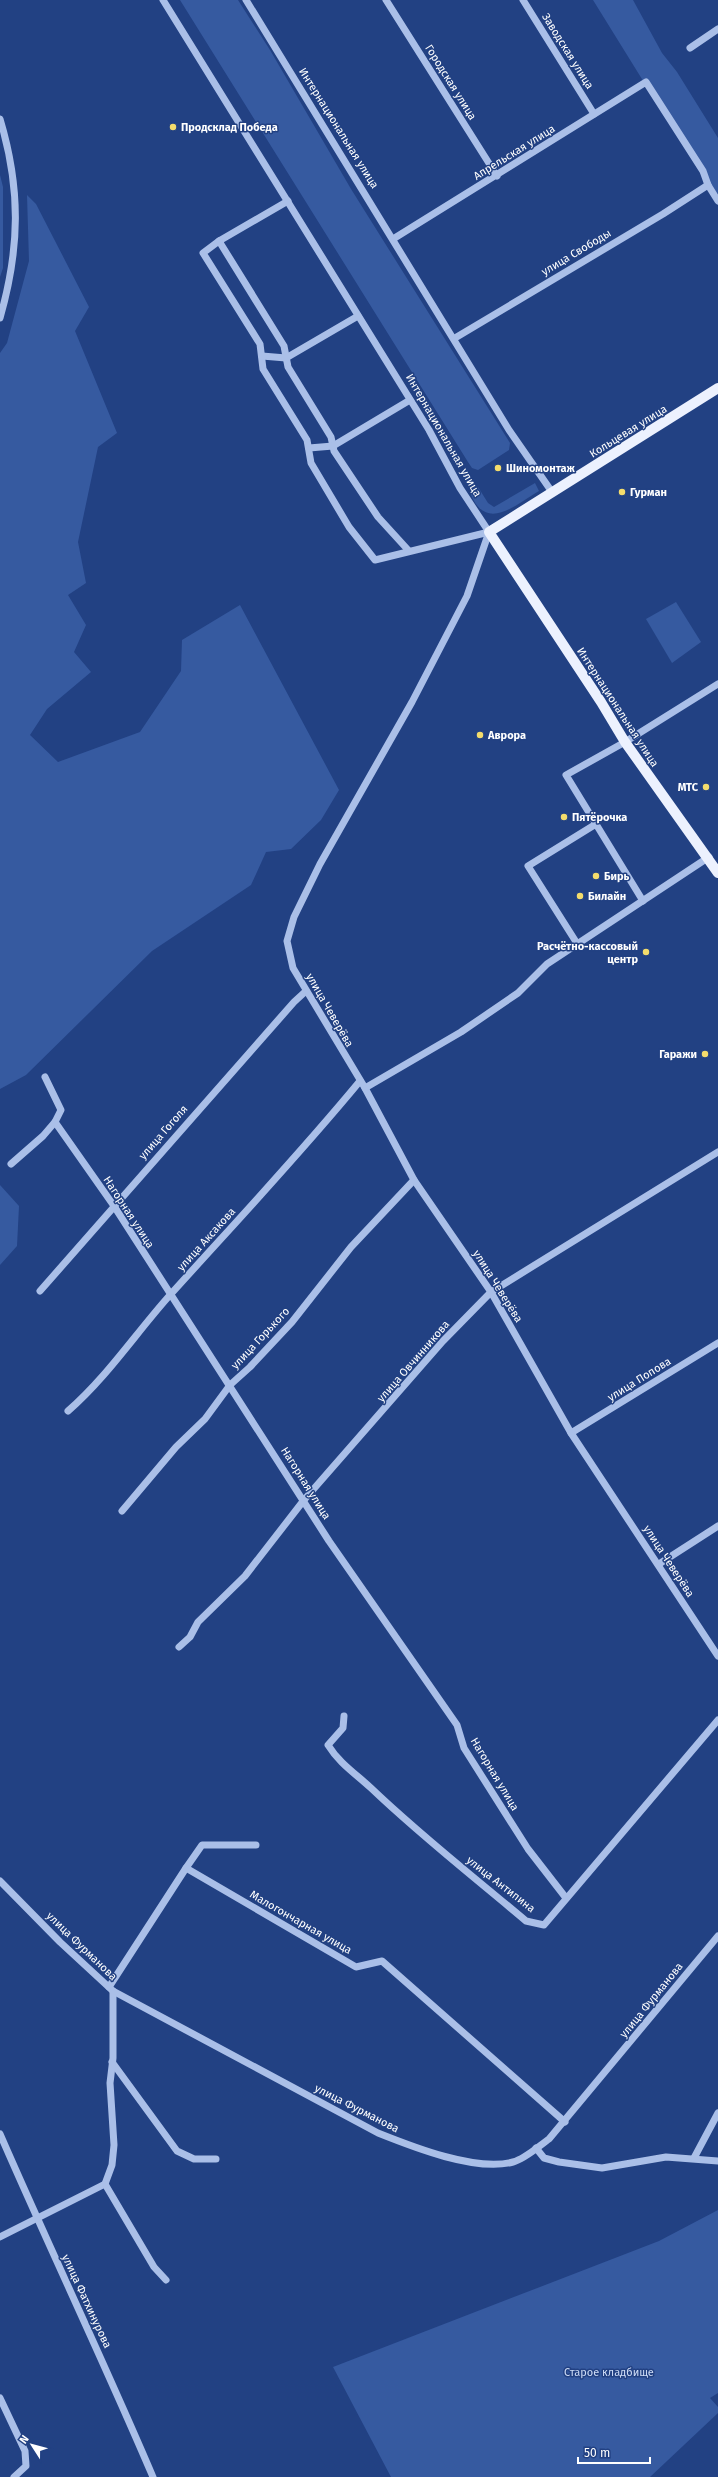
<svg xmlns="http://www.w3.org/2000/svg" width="718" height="2477" font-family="'Fira Sans',sans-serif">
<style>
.green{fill:#365aa0}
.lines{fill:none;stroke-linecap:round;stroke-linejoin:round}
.minor{stroke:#aabfe8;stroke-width:7}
.major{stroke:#ecf1fe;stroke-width:10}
.poi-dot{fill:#f4dc6c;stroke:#224183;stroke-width:1.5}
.labels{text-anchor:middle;stroke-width:3;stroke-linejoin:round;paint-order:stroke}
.street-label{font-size:11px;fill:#fff;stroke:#224183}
.poi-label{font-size:11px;font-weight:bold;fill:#fff;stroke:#224183;text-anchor:start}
.park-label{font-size:11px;fill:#cedcf6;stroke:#224183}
</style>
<rect width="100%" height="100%" fill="#224183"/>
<g class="green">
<path d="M180,0h58l32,50 81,139 159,254 -1,7 -31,20 -6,-2 -4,-6z"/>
<path d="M593,0h40l29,53 15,19 41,66v56l-16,-18z"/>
<path d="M0,175l3,12v81l-3,9z"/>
<path d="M27,195l9,9 53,103 -14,24 42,102 -19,14 -20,95 8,41 -18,12 18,30 -12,27 17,20 -44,37 -17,26 28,27 82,-30 41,-61 1,-31 58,-35 99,185 -18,30 -30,29 -25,3 -15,33 -99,66 -126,124 -26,14v-736l7,-10 22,-82z"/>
<path d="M535,483l4,8c-25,15 -54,42 -69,1l3,-4 5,-1 10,16 6,4z"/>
<path d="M676,602l25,40 -29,21 -26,-44z"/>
<path d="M0,1185l19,21 -2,40 -17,19z"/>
<path d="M718,2210v183l-8,5 8,9v6l-68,64h-259l-58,-110 326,-126z"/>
</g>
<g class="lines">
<g class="minor">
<path d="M163,0l266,430 31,58 29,44"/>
<path d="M246,0l263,430 43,62"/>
<path d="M386,0l111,176"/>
<path d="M523,0l71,114"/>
<path d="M690,48l28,-19"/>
<path d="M0,119c21,70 20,129 0,199"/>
<path d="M288,201l-69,40 65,105 4,21 43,70 3,14 44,66 31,34"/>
<path d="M393,239l253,-157 57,89 5,14 10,16"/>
<path d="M219,241l-16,12 57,91 3,25 44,71 4,23 38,64 26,33 114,-28"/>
<path d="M455,338l208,-124 45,-29"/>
<path d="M262,356l24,2 72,-42"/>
<path d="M309,448l24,-2 77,-46"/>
<path d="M489,532l-22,64 -55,106 -92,162 -26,53 -7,24 6,27 72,120 49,92 77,112 80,141 147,223"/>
<path d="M643,901l-77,-126 59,-33 93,-58"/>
<path d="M578,945l-50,-79 68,-42"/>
<path d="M45,1077l16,33 -6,12 59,84 215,335 128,184 7,23 64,101 38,49"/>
<path d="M365,1088l96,-56 57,-39 29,-29 162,-107"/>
<path d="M11,1164l32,-28 12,-14"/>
<path d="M40,1291l254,-289 12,-11"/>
<path d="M68,1411c39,-34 68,-78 102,-116 64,-71 129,-140 190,-214"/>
<path d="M571,1433l147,-90"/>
<path d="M122,1511l54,-64 29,-28 25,-34 20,-18 42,-45 59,-75 63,-67"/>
<path d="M659,1564l59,-38"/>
<path d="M179,1647l11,-10 8,-15 47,-46 59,-76 139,-159 48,-49 227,-140"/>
<path d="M344,1716l-1,12 -15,17c11,18 28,29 43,43 49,47 103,89 155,133l18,4 174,-205"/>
<path d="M186,1868l16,-23h54"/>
<path d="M0,1881l60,61 53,49 265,142c35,14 98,39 135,29 12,-3 26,-16 36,-23l169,-203"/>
<path d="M109,1987l77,-119 170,99 26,-6 183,161"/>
<path d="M112,2062l65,89 17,8h22"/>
<path d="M0,2134c50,115 104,228 153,343"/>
<path d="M536,2148l8,10 15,4 43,6 64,-11 52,4"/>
<path d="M694,2158l24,-45"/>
<path d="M105,2184l49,83 12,13"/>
<path d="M0,2237l105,-53 7,-19 2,-20 -4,-62 3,-25v-67"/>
<path d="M0,2398l25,53 1,15 -12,11"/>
</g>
<path class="major" d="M718,388l-229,144 112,170 24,40 93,131"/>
</g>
<g class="poi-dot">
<circle cx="173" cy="127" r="4"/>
<circle cx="498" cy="468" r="4"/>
<circle cx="622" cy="492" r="4"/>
<circle cx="480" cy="735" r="4"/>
<circle cx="706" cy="787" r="4"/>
<circle cx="564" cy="817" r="4"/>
<circle cx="596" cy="876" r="4"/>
<circle cx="580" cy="896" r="4"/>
<circle cx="646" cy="952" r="4"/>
<circle cx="705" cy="1054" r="4"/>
</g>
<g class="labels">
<g class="street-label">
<text transform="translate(568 51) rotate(58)" y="4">Заводская улица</text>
<text transform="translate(451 82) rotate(58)" y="4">Городская улица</text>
<text transform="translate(339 128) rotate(58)" y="4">Интернациональная улица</text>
<text transform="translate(514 152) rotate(-32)" y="4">Апрельская улица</text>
<text transform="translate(576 252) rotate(-31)" y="4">улица Свободы</text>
<text transform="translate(628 431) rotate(-32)" y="4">Кольцевая улица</text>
<text transform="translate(444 435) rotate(60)" y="4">Интернациональная улица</text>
<text transform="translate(618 707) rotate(57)" y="4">Интернациональная улица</text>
<text transform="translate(330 1010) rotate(60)" y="4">улица Чеверёва</text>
<text transform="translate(163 1132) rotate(-49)" y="4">улица Гоголя</text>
<text transform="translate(129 1212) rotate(57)" y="4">Нагорная улица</text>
<text transform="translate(206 1239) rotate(-48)" y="4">улица Аксакова</text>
<text transform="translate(498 1286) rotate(58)" y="4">улица Чеверёва</text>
<text transform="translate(260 1338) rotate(-47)" y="4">улица Горького</text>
<text transform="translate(413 1361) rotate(-49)" y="4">улица Овчинникова</text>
<text transform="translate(639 1379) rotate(-32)" y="4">улица Попова</text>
<text transform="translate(306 1483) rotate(58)" y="4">Нагорная улица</text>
<text transform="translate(669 1561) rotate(57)" y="4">улица Чеверёва</text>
<text transform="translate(495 1774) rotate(59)" y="4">Нагорная улица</text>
<text transform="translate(501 1884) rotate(38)" y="4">улица Антипина</text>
<text transform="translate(301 1922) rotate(30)" y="4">Малогончарная улица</text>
<text transform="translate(82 1946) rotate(44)" y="4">улица Фурманова</text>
<text transform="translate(651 2000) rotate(-51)" y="4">улица Фурманова</text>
<text transform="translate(357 2108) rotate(27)" y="4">улица Фурманова</text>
<text transform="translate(87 2301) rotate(65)" y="4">улица Фатхинурова</text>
</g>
<g class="poi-label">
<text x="181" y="131">Продсклад Победа</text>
<text x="506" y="472">Шиномонтаж</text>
<text x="630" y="496">Гурман</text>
<text x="488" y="739">Аврора</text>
<text x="698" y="791" text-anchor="end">МТС</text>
<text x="572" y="821">Пятёрочка</text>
<text x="604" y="880">Бирь</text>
<text x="588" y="900">Билайн</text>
<text x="638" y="950" text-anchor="end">Расчётно-кассовый<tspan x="638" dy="13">центр</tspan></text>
<text x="697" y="1058" text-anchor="end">Гаражи</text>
</g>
<g class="park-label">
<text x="609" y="2376">Старое кладбище</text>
</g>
</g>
<g transform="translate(32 2445) rotate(306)" stroke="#224183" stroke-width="3" paint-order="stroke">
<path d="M0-3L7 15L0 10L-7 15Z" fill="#ffffff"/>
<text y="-6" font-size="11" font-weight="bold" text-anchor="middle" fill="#ffffff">N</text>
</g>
<path d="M578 2457v6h72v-6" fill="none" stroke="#ffffff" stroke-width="2"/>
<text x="584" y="2457" font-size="12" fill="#ffffff" stroke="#224183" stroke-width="3" paint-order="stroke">50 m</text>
</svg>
